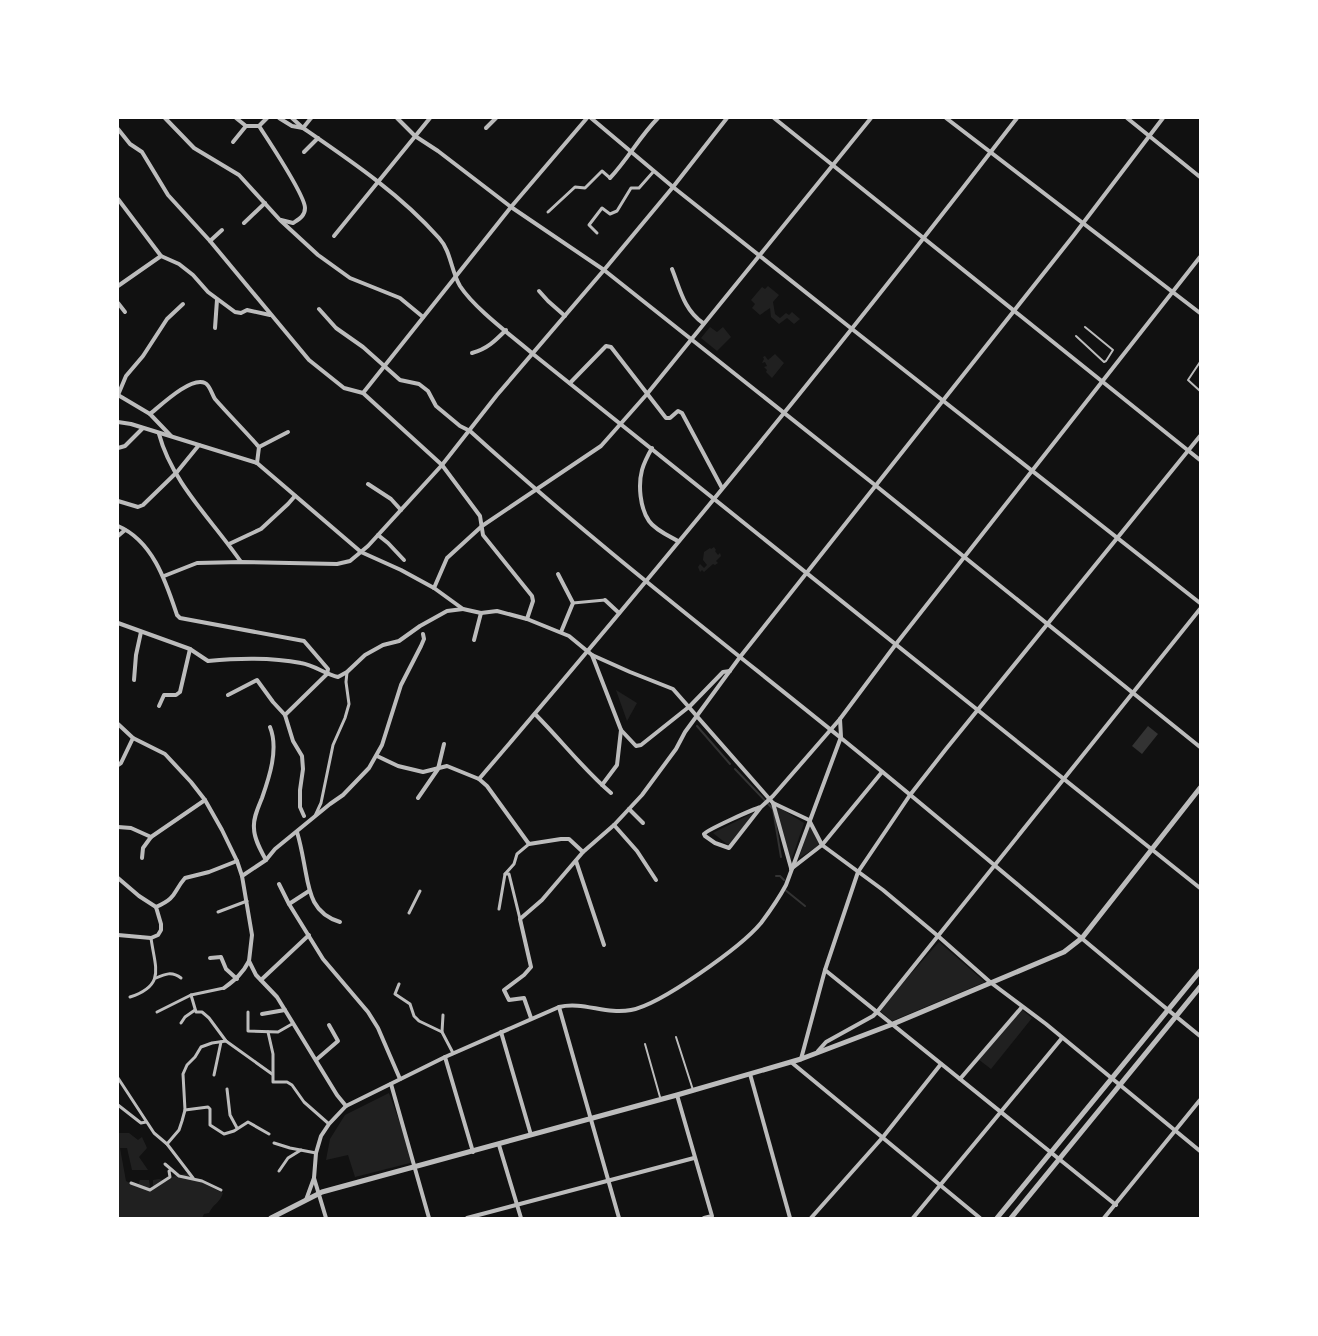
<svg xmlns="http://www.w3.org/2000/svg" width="1318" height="1336" font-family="Mulish,sans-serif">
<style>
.green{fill:#202020}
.water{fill:#333}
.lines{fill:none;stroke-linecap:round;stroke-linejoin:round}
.stream{stroke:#333;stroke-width:2}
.service{stroke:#bcbcbc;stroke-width:2}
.pedestrian{stroke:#bcbcbc;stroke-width:3}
.minor{stroke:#bcbcbc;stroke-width:4}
.tertiary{stroke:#bcbcbc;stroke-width:5}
</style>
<rect width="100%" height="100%" fill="#111"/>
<g class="green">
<path d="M768,286l11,9 -6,7 2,12 5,4 6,-5 3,2 3,-3 8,7 -6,5 -7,-6 -8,6 -8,-7 -1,-9 -10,7 -8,-7 3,-4 -4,-4 11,-13 3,2z"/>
<path d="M710,327l7,5 6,-5 8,10 -14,14 -16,-13z"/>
<path d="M775,354l9,9 -12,15 -6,-6 1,-2 -3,-3 3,-1 -2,-4 -3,1 2,-4 -1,-2 2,-1 3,4z"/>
<path d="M714,547l2,3 -1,1 3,4 2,-2 1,3 -5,5 2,2 -3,2 -2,-1 -9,8 -2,-2 -2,2 -2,-5 2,-3 4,4 3,-3 -4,-5 1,-8 6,-4 1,1z"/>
<path d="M616,690l21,13 -10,18z"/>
<path d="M775,805l29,18 -13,38z"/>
<path d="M757,811l-25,37 -19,-15z"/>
<path d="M810,823l10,22 -21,13z"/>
<path d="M939,942l46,40 -93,39 -13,-11z"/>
<path d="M1021,1009l11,9 -41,51 -13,-10z"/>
<path d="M389,1093l25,69 -59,15 -7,-22 -22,5 4,-21 15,-24z"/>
<path d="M118,1133h11l9,7 4,-3 5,11 -8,9 9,13h-16l-5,-22h-7l6,33 11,6 3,-7h9l1,7 3,1v-8l6,-1 8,2 5,-4 16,-4 11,8 24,12c-3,10 -10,11 -14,20l-5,1 -2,4h-33l-1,-1 -4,1h-46z"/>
</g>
<path class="water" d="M1148,726l10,8 -16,20 -10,-8z"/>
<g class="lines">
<g class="stream">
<path d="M697,726l33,38"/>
<path d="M735,769l38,40 8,48"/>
<path d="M776,876h4l4,4"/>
<path d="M784,889l21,17"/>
</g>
<g class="service">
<path d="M1076,336l28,26 2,-1 7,-11 -28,-23"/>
<path d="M1200,362l-12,18 12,11"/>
<path d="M676,1037l17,53"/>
<path d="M645,1044l15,53"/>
</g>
<g class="pedestrian">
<path d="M548,212l27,-25 10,1 17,-17 8,7"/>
<path d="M597,233l-8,-8 13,-17 8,6 7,-3 14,-23h8l15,-17"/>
<path d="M573,603l32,-3"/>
<path d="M315,816l6,-13 12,-58 12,-27 4,-14 -3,-22 1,-10"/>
<path d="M505,874h4l11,45"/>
<path d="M499,909l6,-35 9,-10 3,-10 12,-10"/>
<path d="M218,912l29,-11"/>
<path d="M409,913l11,-22"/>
<path d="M156,978c9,-4 16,-7 25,0"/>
<path d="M399,984l-4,10 15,10 4,12 5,5 23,11 11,21"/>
<path d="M191,995l5,17h6l7,6 17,23 46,33"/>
<path d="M130,997c36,-12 25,-29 21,-59"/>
<path d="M157,1012l34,-17 33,-7"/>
<path d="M248,1012v19l30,1 14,-8"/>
<path d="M181,1023l4,-6 10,-7"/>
<path d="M268,1032l5,22v28h14l5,3 12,17 25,22"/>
<path d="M442,1032l1,-17"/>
<path d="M214,1075l7,-33"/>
<path d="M118,1078l36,55 13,11 26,34"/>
<path d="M227,1089l3,26 7,13"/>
<path d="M118,1105l23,18 5,-1"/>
<path d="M185,1110l23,-3 2,2v16l14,9 10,-3 14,-9 21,12"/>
<path d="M274,1143l16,5 26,5"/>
<path d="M167,1144l12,-14 3,-9 3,-11 -2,-36 4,-9 8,-8 6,-10 11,-4 14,-2"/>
<path d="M165,1164l14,12 23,5 19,9"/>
<path d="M279,1171l9,-13 13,-8"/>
<path d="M131,1183l19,7 20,-13 -1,-6 2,-1"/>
</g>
<g class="minor">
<path d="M165,118l29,30 45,27 41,45 38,35 32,23 50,20 23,19"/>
<path d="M236,118l10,8h13"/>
<path d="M279,118l13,8 11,2"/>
<path d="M292,118l11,10c48,33 97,66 136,110 12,13 12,33 21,48 15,23 52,50 73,68l667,534"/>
<path d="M397,118l18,18 23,15 73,56 93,63 271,215 325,262"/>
<path d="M591,118l82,69 179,142 348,274"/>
<path d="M774,118l426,342"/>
<path d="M946,118l254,195"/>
<path d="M1127,118l73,59"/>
<path d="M259,126c9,14 46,69 46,82 0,8 -6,11 -12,15l-12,-3"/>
<path d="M259,126l8,-8"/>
<path d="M303,128l8,-10"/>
<path d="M486,128l10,-10"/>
<path d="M118,129l12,15 12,8 26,43 42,46 99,119 35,28 19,5 79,72 38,51 3,19 49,61 1,5 -6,18"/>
<path d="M233,142l13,-16"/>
<path d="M304,152l14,-14"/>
<path d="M610,178c18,-19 30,-42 48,-60"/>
<path d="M118,199l43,57 18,8 14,11 15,17 27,20 6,1 6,-3 23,5"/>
<path d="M244,223l21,-20"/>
<path d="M334,236l96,-118"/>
<path d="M210,241l12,-11"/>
<path d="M672,269c8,20 12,41 31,54"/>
<path d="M118,286l43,-30"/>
<path d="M539,291l9,10 17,15"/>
<path d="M118,303l7,9"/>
<path d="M319,309l17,19 27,19 37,33 19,4 9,7 8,15 24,20 10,5c119,108 246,206 371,307 121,98 238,200 359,298"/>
<path d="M215,328l2,-28"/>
<path d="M472,353c15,-4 23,-12 34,-23"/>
<path d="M570,383l36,-37 5,1 55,71h4l8,-7 4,2 40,75"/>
<path d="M363,393l148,-186 76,-89"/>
<path d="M118,395l8,-19 17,-20 24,-37 16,-15"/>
<path d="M118,395l32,19 21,22"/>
<path d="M150,414c10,-8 41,-38 55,-31 5,2 7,12 10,16 14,16 30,32 44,48"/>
<path d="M118,422l13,2 126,39 104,89 40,18 33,18 29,21 18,4 16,-2 30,8 42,17 23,19 38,17 43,17 100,114 36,17 13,25 61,45 55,46 52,46 56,42 154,127"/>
<path d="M159,434c13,49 54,87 82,128"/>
<path d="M259,447l29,-15"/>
<path d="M118,448l7,-2 18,-18"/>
<path d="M652,448c-4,7 -8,15 -10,22 -4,15 -2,38 7,51 6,9 20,15 29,20"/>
<path d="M257,463l2,-16"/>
<path d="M368,484l23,15 10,11"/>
<path d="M118,501l20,6 5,-2 34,-33 22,-27"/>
<path d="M118,526c35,15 48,56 59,89l3,3 124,23 24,28 -1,5"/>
<path d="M378,535l10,8 16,17"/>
<path d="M118,536l7,-6"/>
<path d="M229,544l32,-15 27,-25 7,-8"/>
<path d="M558,574l15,29 -12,29"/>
<path d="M164,576l33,-13 44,-1 96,2 13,-3 18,-15 74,-81 55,-70 107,-125 69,-83 54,-69"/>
<path d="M434,588l13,-30 35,-32 119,-80 46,-52 224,-276"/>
<path d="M605,600l14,13"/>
<path d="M118,623l72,26 18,12c31,-3 62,-4 93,2 13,2 24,11 37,14l9,-5 18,-17 18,-10 16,-4 21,-15 27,-15 16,-2"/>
<path d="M474,640l7,-27"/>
<path d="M592,655l29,75 15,16 5,-1 49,-39 33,-34 7,-1"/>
<path d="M134,680l2,-25 5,-23"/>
<path d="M228,695l29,-15 16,22 12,13 8,26 9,15 1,13 -3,21v17l4,9"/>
<path d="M159,706l5,-11h12l4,-3 10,-43"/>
<path d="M535,714c26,26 48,55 76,79"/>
<path d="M285,715l42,-41"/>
<path d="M118,724l15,14 32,16 26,28 14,18 17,30 15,31 5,15 10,59 -3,26 7,14 21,22 60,98 9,11"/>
<path d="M377,756l21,10 25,6 24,-6 32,13 8,7 42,58 32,-5h8l14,13"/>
<path d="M118,765l3,-2 12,-25"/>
<path d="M479,779c185,-216 365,-436 538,-661"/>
<path d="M602,785l15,-20 4,-35"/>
<path d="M418,798l20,-29 6,-25"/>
<path d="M773,803l18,65"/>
<path d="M761,807c-8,2 -54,23 -57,27l1,2 10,7 14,5 32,-41 12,-11 67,-77 56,-75 304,-387"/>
<path d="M629,809l14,14"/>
<path d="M614,825l23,26 19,29"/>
<path d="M118,827l13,1 20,9 54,-37"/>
<path d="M297,832c3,10 5,20 7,31 5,26 6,50 36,59"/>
<path d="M142,858l1,-10 8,-11"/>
<path d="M266,860c-5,-9 -12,-21 -12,-32 -1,-10 4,-20 8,-30 7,-20 17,-49 8,-71"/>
<path d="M576,861l28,84"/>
<path d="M791,869l31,-24 60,-73"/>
<path d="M242,876l24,-16 9,-11 55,-45 13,-9 26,-27 13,-23 19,-60 20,-39 3,-7 -1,-5"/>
<path d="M118,878l21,18 17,11"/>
<path d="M279,884l10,20 34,55 45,53 10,16 22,51"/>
<path d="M289,904l20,-13"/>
<path d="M118,935l33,3 7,-3 3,-5v-6l-5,-17c22,-10 16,-14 29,-29l24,-6 28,-11"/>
<path d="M210,958l11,-1 5,12 11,10"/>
<path d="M825,970l291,235"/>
<path d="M261,980l48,-45"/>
<path d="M224,988c11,-8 19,-15 25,-27"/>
<path d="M559,1007l60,211"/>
<path d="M262,1014l23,-4"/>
<path d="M531,1018l-7,-20 -15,2 -5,-10 20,-15 7,-8 -11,-48 22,-19 41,-48 31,-27 28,-30 34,-46 9,-17 55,-75 334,-422 89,-117"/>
<path d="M501,1032l30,103"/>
<path d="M818,1051l8,-9 47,-26 4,-4 323,-403"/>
<path d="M445,1057l28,95"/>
<path d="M801,1059l24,-89 33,-98 52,-77 36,-46 254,-313"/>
<path d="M316,1060l22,-19 -9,-16"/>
<path d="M791,1062l189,156"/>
<path d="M750,1074l40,144"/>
<path d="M960,1079l62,-72"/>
<path d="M391,1084l38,134"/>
<path d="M677,1095l35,121 -8,2"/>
<path d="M499,1145l22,73"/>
<path d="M314,1178l12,40"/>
<path d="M306,1200l8,-22 2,-25 5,-17 8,-12 17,-18 99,-49 114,-50c24,-6 47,8 72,3 29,-5 110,-63 130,-87 9,-12 18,-25 25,-38l55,-148 -1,-18"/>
<path d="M467,1218l227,-60"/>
<path d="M811,1218l72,-81 58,-73"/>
<path d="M913,1218l149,-180"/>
<path d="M1104,1218l96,-118"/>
</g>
<g class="tertiary">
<path d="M271,1218l51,-26 355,-97 124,-36 92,-35 171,-72 18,-14 118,-150"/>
<path d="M997,1218l203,-247"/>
<path d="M1011,1218l189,-231"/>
</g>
</g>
<rect width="1318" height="1336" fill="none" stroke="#ffffff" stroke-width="238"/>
</svg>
